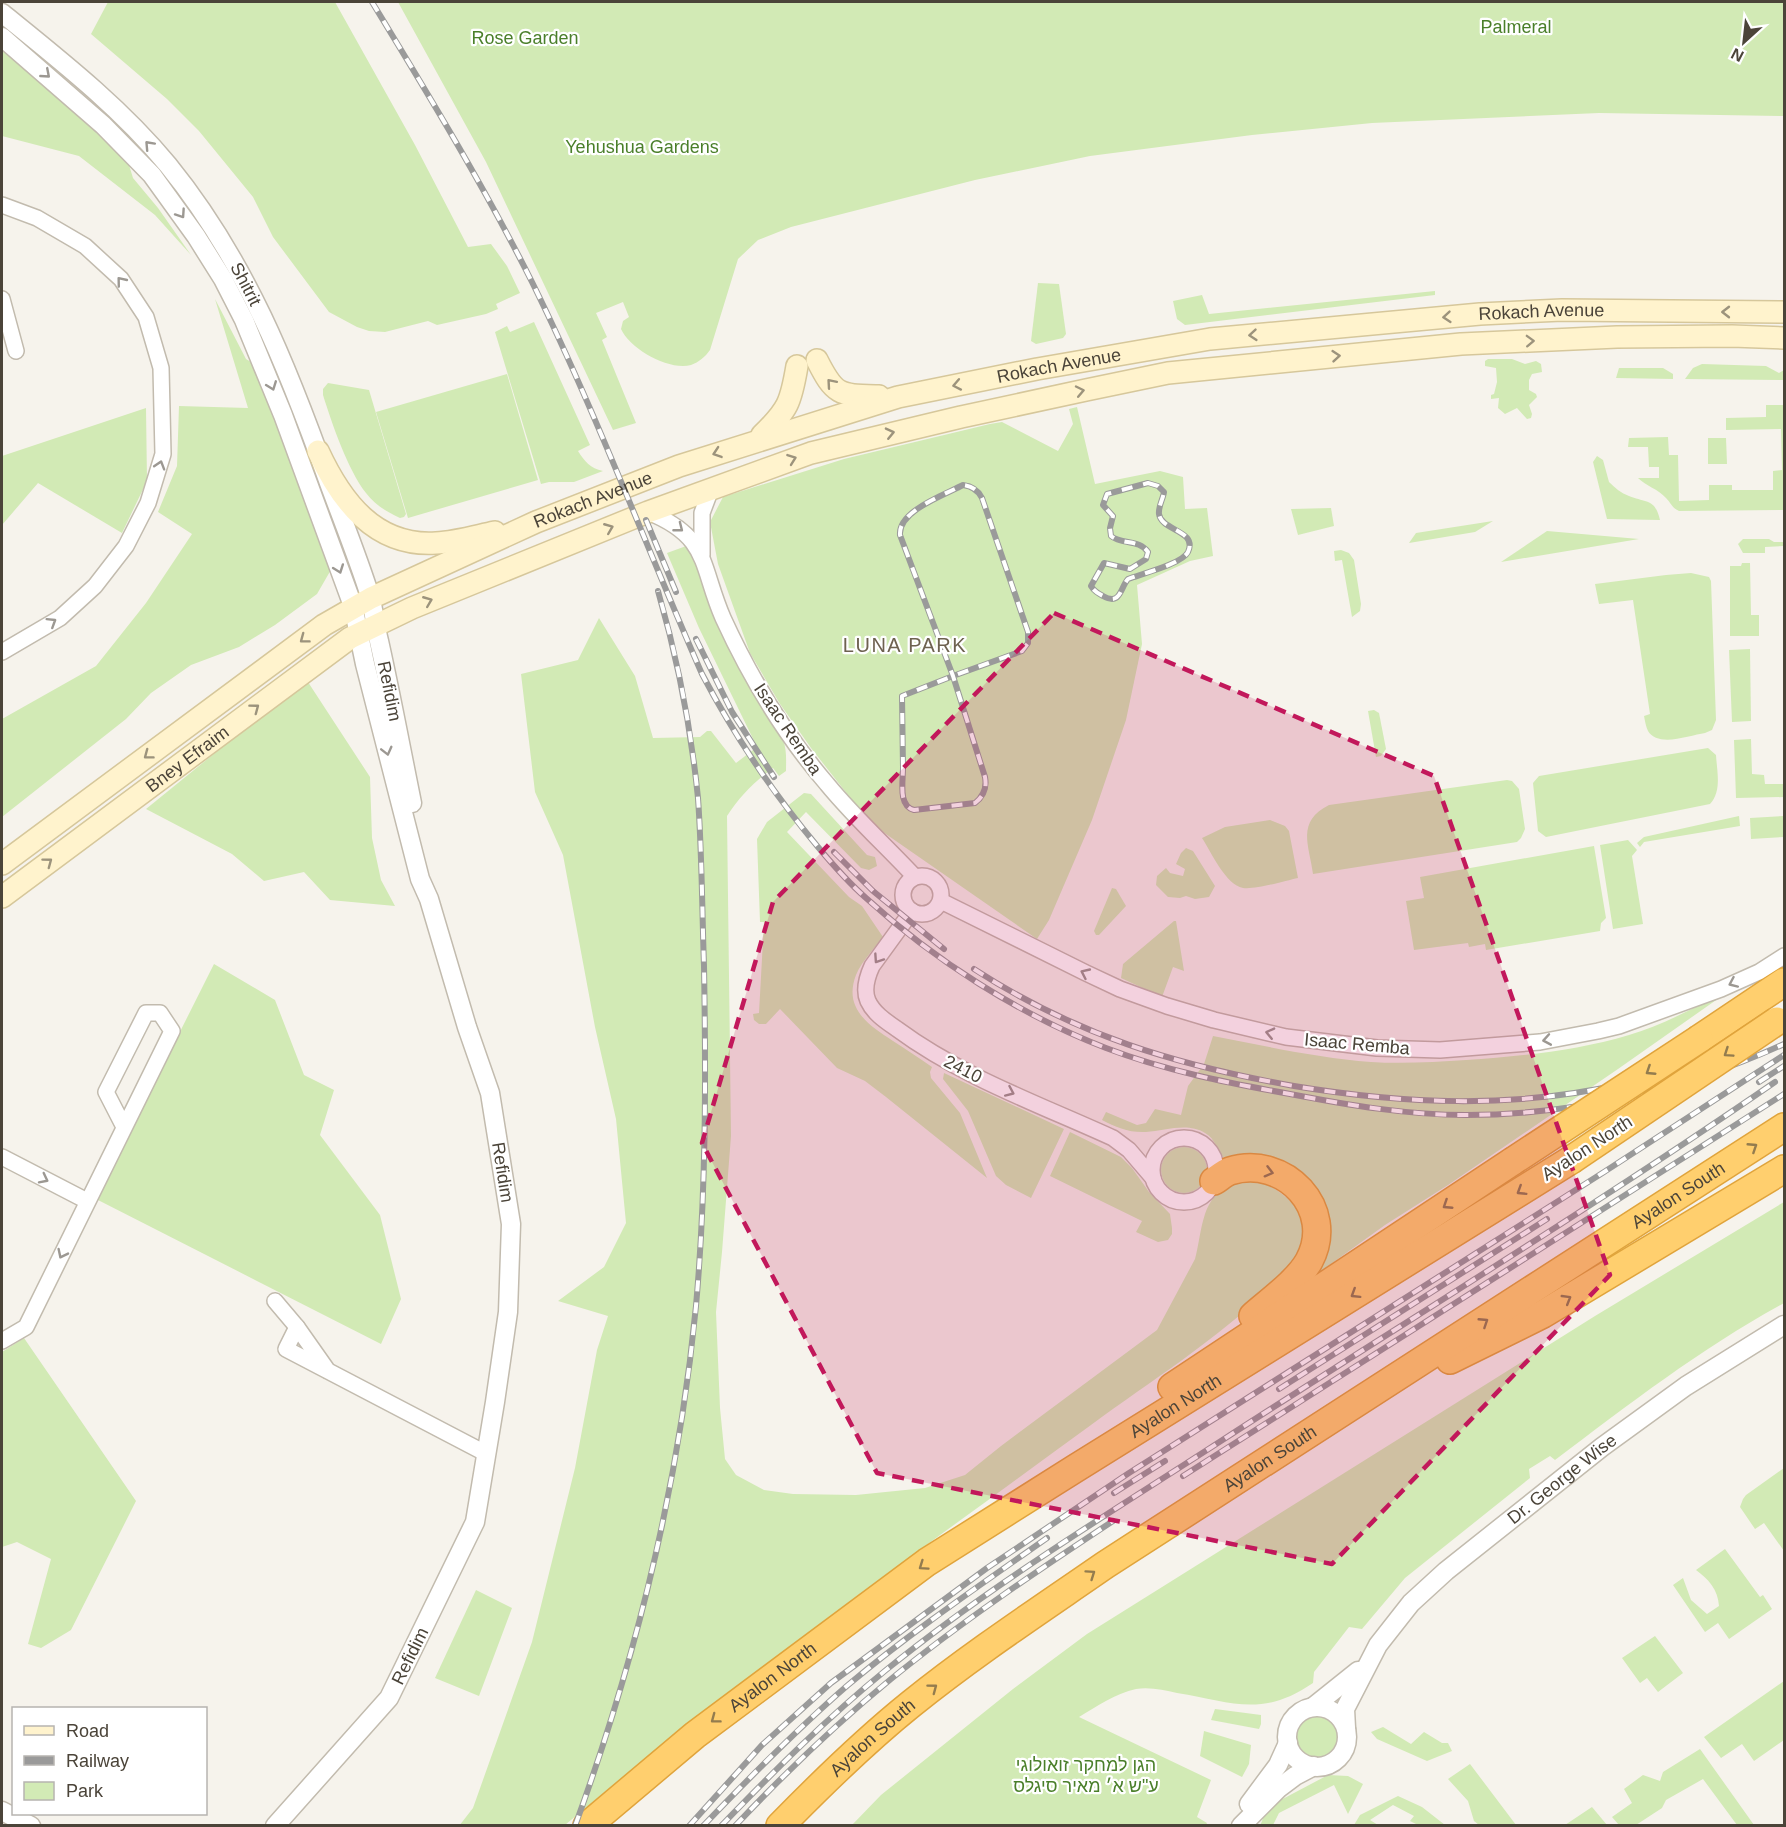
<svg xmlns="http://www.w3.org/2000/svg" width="1786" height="1827" font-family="Arial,Heebo,sans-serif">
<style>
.green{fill:#d2eab5}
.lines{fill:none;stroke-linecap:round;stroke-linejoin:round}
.minor-casing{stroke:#c2bbae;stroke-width:18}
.tertiary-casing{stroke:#c2bbae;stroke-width:21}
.secondary-casing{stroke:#d6c79b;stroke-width:24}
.motorway-casing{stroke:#e0a43c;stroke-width:30}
.minor{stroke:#fff;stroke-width:15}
.tertiary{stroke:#fff;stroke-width:18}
.secondary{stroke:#fff3cd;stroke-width:21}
.motorway{stroke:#ffcf6e;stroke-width:27}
.rail-casing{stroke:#9a9a9a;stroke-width:6}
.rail{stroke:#fff;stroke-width:4;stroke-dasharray:11;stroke-linecap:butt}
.motorway-bridge-casing{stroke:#e0a43c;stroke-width:30;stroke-linecap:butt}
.motorway-bridge{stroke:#ffcf6e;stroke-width:27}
.oneway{stroke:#9c9892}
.oneway2{stroke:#9c937c}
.oneway3{stroke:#937c4e}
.marked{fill:#c2185b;fill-opacity:0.2;stroke:#c2185b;stroke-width:4.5;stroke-dasharray:12 8;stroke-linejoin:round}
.labels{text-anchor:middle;stroke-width:4.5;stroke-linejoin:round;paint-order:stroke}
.park-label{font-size:18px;fill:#4a7f2a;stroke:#fff}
.street-label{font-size:18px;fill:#4b4439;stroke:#fff}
.neighbourhood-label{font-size:20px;letter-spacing:1.5px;fill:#6e6250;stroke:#fff}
</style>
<rect width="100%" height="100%" fill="#f6f3ec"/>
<g class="green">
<path d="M108,2h227l80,143 53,102 23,-3 16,22 13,27 -24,11 2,5 -12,5 -49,11 -9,-4 -43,11 -16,-1 -12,-4 -28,-15 -56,-75 -20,-40 -54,-66 -32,-32 -76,-65z"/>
<path d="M398,2h1386v114l-185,-3 -227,10 -120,12 -162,21 -115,24 -184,47 -33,13 -20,19 -28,91c-5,7 -11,12 -19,15 -22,6 -61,-16 -70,-36l2,-8 6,-4 -6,-15 -27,11 11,24 -5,3 34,83 -23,7 -127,-268z"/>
<path d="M2,47l76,67 51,51 4,13 25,30 33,47 -36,-40 -76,-59 -77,-20z"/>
<path d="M1038,283l21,1 7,50 -3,4 -27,6 -5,-3z"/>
<path d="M1435,291v4l-250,30 -8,-6 -4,-18 29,-6 7,19z"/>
<path d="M215,299l31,60 10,6 76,203 -15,26 -42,31 -36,22 -48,18 -40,28 -25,26 -124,98v-98l94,-53 50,-63 46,-69 -34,-22 19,-46 2,-60 69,2z"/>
<path d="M534,322l56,123 -12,6c7,11 12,17 25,20l-29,11h-25l-8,2 -46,-152 12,-6 3,6z"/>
<path d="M1488,359h24l13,5 11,-3 5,3 1,8 -10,2 -3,6v10l7,4 1,3 -8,8 3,9 -1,4 -4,1 -10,-11 -12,6 -7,-6 1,-10 -8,1v-4l3,-1 3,-12 -1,-14 -11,-2v-5z"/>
<path d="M1702,364l64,2 13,7 5,-3v10l-99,-1 8,-11z"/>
<path d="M1619,368h44l10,6v5l-57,-1z"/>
<path d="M507,374l31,106 -130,38 -32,-106z"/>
<path d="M328,383l41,7 37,124 -2,3 -4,1c-13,-6 -25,-13 -34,-25 -18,-23 -34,-69 -43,-98v-6z"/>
<path d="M1766,405h18v105l-105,1c-7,-3 -8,-8 -13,-13 -8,-9 -20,-12 -28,-20h21v-11h-10l-1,-20h-20l1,-9 39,-1 1,18h9l1,46 30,-1v-15h23v5h41v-19l9,-1 -1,-41 -55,1v-12l40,-1z"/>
<path d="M1077,407l18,77 65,-13 23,6 2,32 22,-1 6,48 -23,5 -53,24 5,59 -16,76 -34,100 -43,100 -12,19 -167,-116 -59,-75 -31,-44 -30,-51 -32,-89 -8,-42 13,-25 121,-38 146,-35 12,-2 56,29 15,-27 -4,-15z"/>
<path d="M146,408l1,73 -25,52 -84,-50 -36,42v-69z"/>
<path d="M1708,438h18l1,26h-19z"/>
<path d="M1597,456l6,4 6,22c6,6 12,11 20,14 17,7 26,2 31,24l-53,-1 -14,-57z"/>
<path d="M1331,508l3,18 -36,9 -7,-26z"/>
<path d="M1493,521l-18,11 -66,11 7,-10z"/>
<path d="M1547,531l92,8 -138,23z"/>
<path d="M1743,539h26l5,3h10v4l-19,1v6h-22l-5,-9z"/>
<path d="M689,545l34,90 20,41 40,64c4,10 3,21 3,31l-7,5 -6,-8c-19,14 -33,28 -46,48l4,320 -9,116 -6,60 4,96 5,51 11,16 28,15 29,4 63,1 69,-7 40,-13 36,-29 156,-116 38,-71c4,-15 5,-30 10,-45 11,-33 46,-42 73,-23 25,17 35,42 20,69 -6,11 -20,20 -29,29 -53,51 -118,92 -178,136 -178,130 -358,258 -526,400l-106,1 14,-18 59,-166 43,-174 22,-118 11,-34 -50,-15 46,-34 22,-44 -10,-104 -21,-92 -32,-172 -28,-63 -14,-118 57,-14 21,-42 36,58 18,62 47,-1 7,-6h4l25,32 21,-16 -58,-119 -32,-75z"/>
<path d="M1341,550l8,3 5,7 7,44 -1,7 -8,6 -10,-57 -7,1 -1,-10z"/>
<path d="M1742,563h8l1,52h8v21h-29v-70h11z"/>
<path d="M1691,573l18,4 2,4 5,139 -4,10 -7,3c-15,2 -47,15 -57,-2 -2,-4 -3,-10 -4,-15l6,-2 -17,-114 -34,4 -4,-20 71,-9z"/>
<path d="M1750,649l1,72 -19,1 -3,-72z"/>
<path d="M306,679l64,98 2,61 9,42 14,26 -65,-6 -26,-28 -40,9 -32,-27 -86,-45z"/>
<path d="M1374,710l5,3 7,36 -5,7 -5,1 -8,-46z"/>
<path d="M1751,739l1,35 12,1 1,9h19v13l-48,1 -2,-58z"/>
<path d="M1708,748l8,7c1,17 6,36 -6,49l-164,33 -8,-6 -5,-48 6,-7z"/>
<path d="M1507,780l5,1 7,8 6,40 -4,9 -4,4 -204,32c-4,-30 -17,-52 16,-69z"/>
<path d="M804,793l7,1 56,61 8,2 2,9 -8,4 -8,-2 -55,-56 -19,20 62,65 13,9 21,31c-9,12 -21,24 -27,38 -13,34 13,50 37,66 13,8 26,17 39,26l-2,5 1,6 29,35 27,65 -101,-81 -21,-16 -28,-13 -57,-59 -14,15h-7l-5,-4 -1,-6 6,-1 5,-91h-4l-3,-83 10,-17z"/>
<path d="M1739,816l1,10 -96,16 -4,5 -3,-4 7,-6z"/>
<path d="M1784,816v21l-33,2 -1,-21z"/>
<path d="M1270,820l15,6 4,5 9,47c-13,3 -44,12 -55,10 -17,-3 -32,-36 -41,-50l23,-11z"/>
<path d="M1628,840l9,10 -5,6 11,68 -30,5 -13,-84z"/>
<path d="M1594,846l12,72 -5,5 -1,8 -114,19 -1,-6 -16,3 -1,-4 -54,7 -8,-49 18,-3 -4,-21z"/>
<path d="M1186,848l7,3 22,35 -6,11 -14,2 -9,-3 -6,2 -12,-1 -12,-12 1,-9 9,-8 4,5 13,3 2,-7 -9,-5 5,-11z"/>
<path d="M1112,888l4,1 10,17 -27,29h-3l-2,-4z"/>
<path d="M1174,921h2l8,50 -11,-4 -11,30 -41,-19 2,-14z"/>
<path d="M214,964l61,36 29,75 30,15 -14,45 60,80 21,84 -20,45 -285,-145z"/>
<path d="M1729,991l-111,78 -170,116 -63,40 -68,49 8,-63 -101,-53c-8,-8 -8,-19 -19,-25 -18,-11 -40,-2 -59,-1 -17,1 -30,-5 -44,-12l4,-8 31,13 9,-2 9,-14 26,6 7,-29 16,-22 9,-28c52,10 105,22 158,26 31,2 64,0 95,-2 55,-4 110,-9 163,-25 35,-10 67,-29 100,-44z"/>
<path d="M944,1073l120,56 -33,69 -25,-13 -10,-9 -28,-65 -25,-32z"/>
<path d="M1070,1132l51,25 11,11 17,24 21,22 2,14v6l-4,6 -10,2 -22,-10 6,-11 -92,-45z"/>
<circle cx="1184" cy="1170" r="23"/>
<path d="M1784,1202v101c-81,44 -155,101 -229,157l-5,-4 -21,13 1,9 -125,100 -43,51 -13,-2 -35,45 -1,11c-51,35 -81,19 -136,10 -13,-3 -27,-6 -41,-4 -20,4 -40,18 -57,28l132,63 -14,37 10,6 -1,2h-354l29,-30 132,-106 74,-55 508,-318z"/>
<path d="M24,1338l112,163 -65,129 -30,18 -13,-4 23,-85 -34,-17 -15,5v-195z"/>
<path d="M1784,1468v83l-20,-28 -9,6 -15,-22 3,-8 3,-4z"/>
<path d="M1725,1549l35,48 3,-2 9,14 -43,30 -11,-16 -13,9 -32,-47 10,-7 8,22 16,14 12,-8c-1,-17 -11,-27 -23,-36z"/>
<path d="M476,1590l36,18 -33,88 -44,-18z"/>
<path d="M1655,1636l28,37 -25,19 -11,-14 -7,5 -18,-25z"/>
<path d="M1784,1681v59l-30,21 -12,-17 -21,14 -17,-21z"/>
<path d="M1215,1709l46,6v9l-2,5 -48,-9z"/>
<circle cx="1317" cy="1738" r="23"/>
<path d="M1383,1727l28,17 13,-12 18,11h6l4,8 -25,10 -50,-22 -6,-7z"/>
<path d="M1204,1731l47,14 -2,19 -7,13 -42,-21z"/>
<path d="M1700,1749l54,76h-17l-34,-46 -37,21 -4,8 -26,17h-17l-7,-8 20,-14 -8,-14 19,-14 17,6 3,-9z"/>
<path d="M1470,1764l40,53 6,8h-37l-5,-4 -6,-20 -20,-22z"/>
<path d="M1328,1775l20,1 15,8 -15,30 -14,-29 -55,28 -6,12 -13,1 6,-15 11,-9z"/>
<path d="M1398,1796l24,11 23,18h-27l-8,-4 4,-5 -21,-11 -23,15 8,5h-24l6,-10z"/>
<path d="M1592,1807l15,18h-42z"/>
</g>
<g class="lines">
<defs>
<g id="minor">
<path d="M2,205l35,13 48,28 36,33 25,38 15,51 2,86 -15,49 -22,43 -31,40 -35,32 -58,34"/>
<path d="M2,299l14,52"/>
<path d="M648,512c62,25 52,53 75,106 27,59 61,116 104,166 27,33 59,62 88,93"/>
<path d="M702,555v-42l9,-24"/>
<circle cx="922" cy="895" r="19"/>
<path d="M941,901l145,72 34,16 47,17 47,14 72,17 91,11 63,2 100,-8 58,-11 21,-5 102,-37 38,-17 25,-16"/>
<path d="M912,911l-40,55c-5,11 -9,24 -4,35 6,13 19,21 29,28 65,48 144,76 216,109l16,12 24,28"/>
<circle cx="1184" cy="1170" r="32"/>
<path d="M2,1157l85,44"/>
<path d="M275,1301l22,26"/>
<path d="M2,1341l24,-14 146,-296 -12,-18h-14l-40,79 18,35"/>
<path d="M328,1371l-31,-44 -11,22 199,104"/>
</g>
<g id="tertiary">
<path id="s1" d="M2,13c58,47 118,94 166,152 78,96 120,203 161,318 14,38 29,75 41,113 4,14 5,30 9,45 12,54 22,108 33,162"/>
<path id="s2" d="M2,37l101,88 49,50 44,61 27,43 21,41 39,95 70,191 12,58 55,215 9,20 38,128 23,66 21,131 -3,88 -13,90 -20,120 -86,176 -114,128"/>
<path d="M1313,1707l45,-36"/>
<circle cx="1317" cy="1737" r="30"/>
<path id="s3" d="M1346,1728l-1,-19 33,-64 33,-42 35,-32 156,-124 84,-61 98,-61"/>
<path d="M1249,1804l29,-39 10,-22"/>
<path d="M2,1811l29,15"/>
<path d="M1241,1826l38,-38 16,-12 19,-10"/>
</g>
<g id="secondary">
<path d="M817,360c18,36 22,35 62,36"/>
<path d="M762,435c26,-25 29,-33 35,-69"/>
<path d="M318,451c23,50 57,96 118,92 20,-1 40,-7 59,-11"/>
<path id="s4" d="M2,864l322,-239 47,-27 165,-76 143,-56 219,-69 139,-28 173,-30 270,-25 82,-4 222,2"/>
<path id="s5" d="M2,897l348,-259 62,-30 236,-96 163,-59 150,-36 125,-27 82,-17 293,-29 156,-7 115,-1 52,2"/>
</g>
<g id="motorway">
<path d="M1699,1039l85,-57"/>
<path d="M1214,1181c5,-3 10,-8 16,-10 54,-17 107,38 79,90 -11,20 -39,40 -56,55"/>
<path d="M1450,1360l93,-46 241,-145"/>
<path d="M1172,1387l341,-226"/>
<path id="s6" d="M587,1826l108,-91 232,-173 149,-94 495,-308"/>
<path id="s7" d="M780,1826c42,-43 85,-85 131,-122 62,-50 129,-94 194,-139l679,-438"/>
</g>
</defs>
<use href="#minor" class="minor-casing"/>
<use href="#tertiary" class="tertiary-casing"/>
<use href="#secondary" class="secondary-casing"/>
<use href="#motorway" class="motorway-casing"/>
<use href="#minor" class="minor"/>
<use href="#tertiary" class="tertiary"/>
<use href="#secondary" class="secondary"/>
<use href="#motorway" class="motorway"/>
<defs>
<g id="rail">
<path d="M372,2c56,92 112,184 160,280 63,128 113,262 170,392 33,63 71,119 116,173 15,18 31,36 48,51 68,62 154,117 240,150 60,23 122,35 184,46 58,11 117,21 176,21 109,0 220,-26 318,-71"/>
<path d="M1148,483l10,3 6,6c-1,7 -6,15 -5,22 2,17 39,16 29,38 -6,12 -47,22 -60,27 -8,9 -7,27 -25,17 -6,-3 -9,-5 -12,-10l13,-23 26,6 16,-10 2,-7c-9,-13 -26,-7 -37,-16l-1,-8 3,-12 -10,-11 4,-11z"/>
<path d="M646,520l30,72"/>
<path d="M696,639l36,73 42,65"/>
<path d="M903,768l-1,-72 51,-20 69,-25 6,-8v-11l-46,-134c-4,-8 -10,-12 -19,-13 -19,10 -65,26 -63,50l53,141 32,101c2,11 -1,19 -10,26l-61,7c-16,-4 -11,-28 -11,-42"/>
<path d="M834,852l39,39 71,58"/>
<path d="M974,969c102,66 201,96 320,117 109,18 219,23 328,-2 56,-13 110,-33 162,-56"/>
<path d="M1759,1082l25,-16"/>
<path d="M1279,1389l268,-170"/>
<path d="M1183,1476l601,-382"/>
<path d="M1114,1493l51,-32"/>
<path d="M575,1826c61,-167 104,-343 121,-520 10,-113 10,-226 8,-340 -2,-56 -2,-112 -6,-168 -7,-70 -20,-138 -40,-207"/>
<path d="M689,1826l73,-81 69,-62 156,-115 142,-95 475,-301 180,-117"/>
<path d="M703,1826c47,-49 94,-97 145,-141 63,-53 131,-99 199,-147"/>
<path d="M721,1826c53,-55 106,-108 165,-156 106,-86 224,-157 338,-231 184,-119 371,-233 551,-357"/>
<path d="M735,1826c49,-52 101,-102 156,-147 70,-57 146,-108 222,-158"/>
</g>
</defs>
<use href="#rail" class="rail-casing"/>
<use href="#rail" class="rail"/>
<defs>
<g id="motorway-bridge">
<path d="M1571,1160l206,-139"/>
<path d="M1513,1161l186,-122"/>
</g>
</defs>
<use href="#motorway-bridge" class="motorway-bridge-casing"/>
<use href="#motorway-bridge" class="motorway-bridge"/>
</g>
<defs><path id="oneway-chevron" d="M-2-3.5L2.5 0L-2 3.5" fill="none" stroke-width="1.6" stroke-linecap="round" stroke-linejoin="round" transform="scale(1.5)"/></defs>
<g class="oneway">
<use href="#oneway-chevron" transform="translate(46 74) rotate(41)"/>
<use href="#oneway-chevron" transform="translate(149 145) rotate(-133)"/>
<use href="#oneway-chevron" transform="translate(181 214) rotate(56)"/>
<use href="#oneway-chevron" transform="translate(121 281) rotate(-129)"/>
<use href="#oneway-chevron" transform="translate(272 386) rotate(69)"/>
<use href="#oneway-chevron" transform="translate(160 465) rotate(-73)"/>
<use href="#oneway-chevron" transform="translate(679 528) rotate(38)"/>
<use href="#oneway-chevron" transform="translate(339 569) rotate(70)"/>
<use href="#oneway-chevron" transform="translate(52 622) rotate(-32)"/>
<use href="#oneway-chevron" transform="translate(387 751) rotate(76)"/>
<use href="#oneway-chevron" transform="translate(878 959) rotate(124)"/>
<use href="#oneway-chevron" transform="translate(1085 973) rotate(-155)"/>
<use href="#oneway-chevron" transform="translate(1733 983) rotate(156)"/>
<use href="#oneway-chevron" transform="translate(1270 1033) rotate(-167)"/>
<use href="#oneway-chevron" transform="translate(1547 1040) rotate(170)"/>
<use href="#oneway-chevron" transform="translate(1010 1092) rotate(24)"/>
<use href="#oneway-chevron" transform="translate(44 1179) rotate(27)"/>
<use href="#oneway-chevron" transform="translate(62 1254) rotate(116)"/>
</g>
<g class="oneway2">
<use href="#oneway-chevron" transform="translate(1726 312) rotate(180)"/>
<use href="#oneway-chevron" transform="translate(1447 317) rotate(175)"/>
<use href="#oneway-chevron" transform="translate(1253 335) rotate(175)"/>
<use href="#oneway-chevron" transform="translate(1530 341) rotate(-2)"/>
<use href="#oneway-chevron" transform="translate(1336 356) rotate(-5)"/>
<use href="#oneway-chevron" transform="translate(831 383) rotate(-131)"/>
<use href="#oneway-chevron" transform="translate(957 385) rotate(169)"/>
<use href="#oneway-chevron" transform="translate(1080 391) rotate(-12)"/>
<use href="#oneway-chevron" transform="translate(890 433) rotate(-13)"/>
<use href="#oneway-chevron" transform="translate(717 453) rotate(161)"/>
<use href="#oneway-chevron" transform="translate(792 459) rotate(-20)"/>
<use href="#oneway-chevron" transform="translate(609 528) rotate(-22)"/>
<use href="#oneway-chevron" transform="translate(428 601) rotate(-22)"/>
<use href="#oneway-chevron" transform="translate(304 639) rotate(143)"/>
<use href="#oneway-chevron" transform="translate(255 708) rotate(-37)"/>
<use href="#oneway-chevron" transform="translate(148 755) rotate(143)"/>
<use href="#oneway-chevron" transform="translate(48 862) rotate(-37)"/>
</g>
<g class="oneway3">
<use href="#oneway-chevron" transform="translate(1728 1053) rotate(146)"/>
<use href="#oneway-chevron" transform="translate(1650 1071) rotate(147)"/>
<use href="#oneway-chevron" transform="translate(1753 1147) rotate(-33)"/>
<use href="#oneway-chevron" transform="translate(1269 1172) rotate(15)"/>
<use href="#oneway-chevron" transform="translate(1521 1191) rotate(148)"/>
<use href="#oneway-chevron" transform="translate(1447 1205) rotate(147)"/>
<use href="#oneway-chevron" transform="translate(1355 1294) rotate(148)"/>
<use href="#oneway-chevron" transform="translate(1567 1299) rotate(-31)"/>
<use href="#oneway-chevron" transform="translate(1484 1322) rotate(-33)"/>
<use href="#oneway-chevron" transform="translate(923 1566) rotate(145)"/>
<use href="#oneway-chevron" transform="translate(1091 1574) rotate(-35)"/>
<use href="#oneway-chevron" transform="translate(933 1688) rotate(-37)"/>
<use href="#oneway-chevron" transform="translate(715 1719) rotate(143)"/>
</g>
<path class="marked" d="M1054,613l380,163 176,499 -278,289 -455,-91 -175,-330 71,-241z"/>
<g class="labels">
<g class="park-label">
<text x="1516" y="33">Palmeral</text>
<text x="525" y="44">Rose Garden</text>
<text x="642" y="153">Yehushua Gardens</text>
<text x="1086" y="1771">הגן למחקר זואולוגי<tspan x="1086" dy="21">ע"ש א׳ מאיר סיגלס</tspan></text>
</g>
<g class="street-label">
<text dy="6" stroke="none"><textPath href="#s1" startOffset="368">Shitrit</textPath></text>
<text dy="6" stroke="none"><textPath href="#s4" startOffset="1670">Rokach Avenue</textPath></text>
<text dy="6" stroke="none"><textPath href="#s4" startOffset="1184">Rokach Avenue</textPath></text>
<text dy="6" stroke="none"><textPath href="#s4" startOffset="698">Rokach Avenue</textPath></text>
<text dy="6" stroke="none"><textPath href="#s1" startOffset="801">Refidim</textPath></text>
<text transform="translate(788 729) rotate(56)" y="6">Isaac Remba</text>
<text dy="6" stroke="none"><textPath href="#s5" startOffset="231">Bney Efraim</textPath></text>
<text transform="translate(1357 1044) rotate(5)" y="6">Isaac Remba</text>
<text transform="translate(963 1069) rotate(27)" y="6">2410</text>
<text transform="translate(1587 1148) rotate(-33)" y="6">Ayalon North</text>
<text dy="6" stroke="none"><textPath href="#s2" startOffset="1269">Refidim</textPath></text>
<text dy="6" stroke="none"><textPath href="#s7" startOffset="1100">Ayalon South</textPath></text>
<text dy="6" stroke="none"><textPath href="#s6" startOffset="724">Ayalon North</textPath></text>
<text dy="6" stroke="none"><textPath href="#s7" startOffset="614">Ayalon South</textPath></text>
<text dy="6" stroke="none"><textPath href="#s3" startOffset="340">Dr. George Wise</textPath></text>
<text transform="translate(410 1656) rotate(-64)" y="6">Refidim</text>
<text dy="6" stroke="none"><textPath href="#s6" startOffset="238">Ayalon North</textPath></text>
<text dy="6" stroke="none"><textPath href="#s7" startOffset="128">Ayalon South</textPath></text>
</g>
<g class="neighbourhood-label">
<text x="905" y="652">LUNA PARK</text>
</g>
</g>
<rect width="1786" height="1827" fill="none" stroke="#4b4439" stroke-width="6"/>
<rect x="12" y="1707" width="195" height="108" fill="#ffffff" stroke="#b7b4b0" stroke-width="1.5"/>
<rect x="24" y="1726" width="30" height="9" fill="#fff3cd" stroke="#b7b4b0" stroke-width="1.5"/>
<text x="66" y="1737" font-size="18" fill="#4b4439">Road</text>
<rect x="24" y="1756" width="30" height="9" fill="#9a9a9a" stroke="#b7b4b0" stroke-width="1.5"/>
<text x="66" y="1767" font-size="18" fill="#4b4439">Railway</text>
<rect x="24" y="1782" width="30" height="18" fill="#d2eab5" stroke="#b7b4b0" stroke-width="1.5"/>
<text x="66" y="1797" font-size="18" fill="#4b4439">Park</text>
<g transform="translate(1744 42) rotate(207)" stroke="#ffffff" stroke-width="4.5" paint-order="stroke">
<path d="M0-4.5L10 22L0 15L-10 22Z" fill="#4b4439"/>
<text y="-9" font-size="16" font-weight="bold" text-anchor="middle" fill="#4b4439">N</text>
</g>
</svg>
